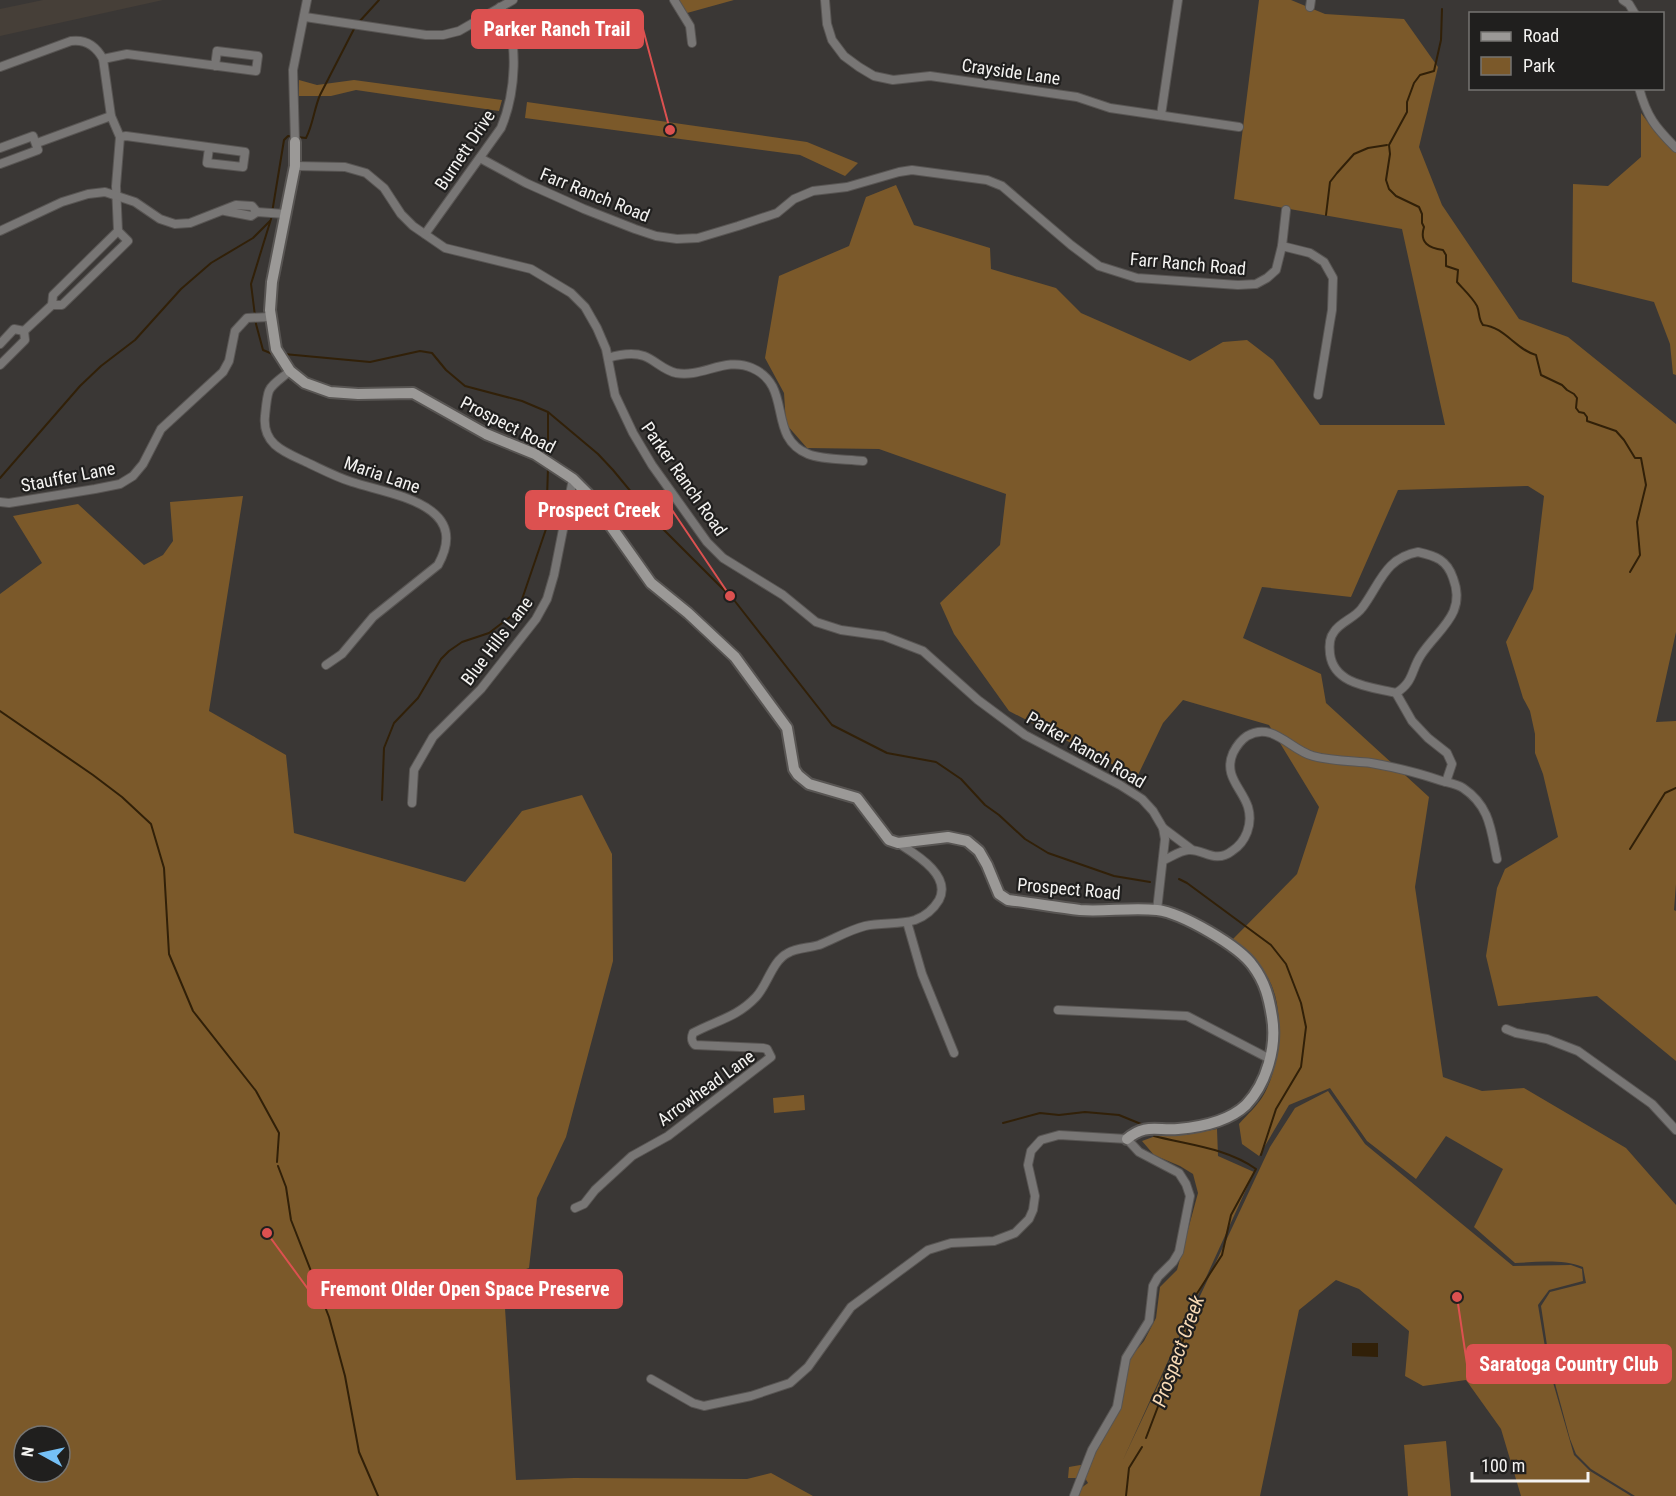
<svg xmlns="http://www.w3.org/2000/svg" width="1676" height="1496" font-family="'Roboto Condensed',sans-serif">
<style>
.built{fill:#463f38}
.green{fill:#7b592a;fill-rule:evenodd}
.water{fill:#312008}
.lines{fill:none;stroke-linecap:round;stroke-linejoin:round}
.stream{stroke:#312008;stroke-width:2}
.street-casing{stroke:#585553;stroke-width:10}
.secondary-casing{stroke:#585553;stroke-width:14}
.street{stroke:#787675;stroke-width:8}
.secondary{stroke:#9b9997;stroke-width:10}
.labels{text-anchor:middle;stroke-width:4.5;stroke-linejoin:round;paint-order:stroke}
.street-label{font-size:18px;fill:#f4f3f1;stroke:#201f1e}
.water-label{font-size:20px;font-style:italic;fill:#f8dab6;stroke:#201f1e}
.leader{fill:none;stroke:#dc5150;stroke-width:2}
.callout-dot{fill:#dc5150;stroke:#201f1e;stroke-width:2}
.callout{fill:#dc5150;stroke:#dc5150;stroke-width:2}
.callout-label{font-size:20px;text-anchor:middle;font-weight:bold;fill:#fff}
</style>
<rect width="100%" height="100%" fill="#3a3735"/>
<path class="built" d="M43,0h120l-163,36v-27z"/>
<g class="green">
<path d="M679,0h55l-47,13z"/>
<path d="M1259,0h32l34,14 79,5 34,48 -19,80 23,58 77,114 49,18 108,87v208l-20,90 20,-1v163l-2,26 2,1v150l-79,-65 -99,10 -12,-50 11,-68 8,-19 53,-32 -15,-63 -8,-21v-19l-5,-23 -7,-13 -17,-56 27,-53 11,-93 -16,-10 -130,4 -47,107 -89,-10 -19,51 78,36 5,29 103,94 -14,90 28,190 39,14 42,-3 102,60 50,57v291h-41l-44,-27 -15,-15 -6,-15 -20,-74 -9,-59 9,-14 36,-9 -3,-16c-21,-8 -45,-5 -68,-4l-41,-36 29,-58 -57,-33 -30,43 -49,-38 -37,-53 -41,17 -30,51 -17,-12 -3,-20c8,-9 18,-18 24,-28 16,-26 21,-78 10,-107 -7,-21 -24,-36 -40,-50l64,-65 22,-67 -50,-82 -86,-25 -20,23 -26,54 -128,-66 -55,-77 -14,-31 60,-58 6,-51 -127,-45 -72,-1 -21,-24 -2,-31 -19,-35 14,-82 70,-30 17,-49 30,-12 18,40 76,23 1,21 65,19 25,25 109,48 33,-19 24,-2 26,20 47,65h125l-43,-196 -168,-30z"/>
<path d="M299,80l18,5 37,-5 148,20 -3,11 -143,-21 -25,6h-32z"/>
<path d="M527,102l280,40 51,21 -13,13 -45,-21 -275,-37z"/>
<path d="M1641,113l15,20 20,19v223l-3,-1 -3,-30 -16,-42 -82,-20 1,-98 35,2 33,-29z"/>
<path d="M243,496l-34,215 77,44 8,78 171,49 57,-71 60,-16 30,59 1,107 -47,176 -29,61 -8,70 -26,9 13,203 58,-2 173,1 24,-6 42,23h-813v-902l42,-31 -29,-47 65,-12 66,61 19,-10 10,-14 -3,-39zM24,1436h36v36h-36z"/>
<path d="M1328,1091l37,53 148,122 58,-1 11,4 1,12 -34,9 -11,15 10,60 26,90 16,16 41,25h-110l-20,-67 -35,-49 -43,6 -18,-10 4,-45 -50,-42 -23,-9 -37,30 -39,186h-190l18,-13 -3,-5h-17l1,-11 17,-3 33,-55 10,-50 15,-18 12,-23 4,-31 17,-17 21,-77 -5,-19 -13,-8 -26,-11 -12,-14 19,-7 24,1 32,-6 1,27 36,16 -132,290 148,-315 25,-39z"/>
<path d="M804,1095l1,15 -31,3 -1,-15z"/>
<path d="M1446,1441l5,55h-43l-4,-51z"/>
</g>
<path class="water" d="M1352,1343h26v14l-26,-1z"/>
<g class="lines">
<g class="stream">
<path d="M1442,9l-1,31 -7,31 -14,4 -6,8 -7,19v10l-18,33 1,9 -4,26 3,9 7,7 23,11 3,7v9l2,4c-5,16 5,21 19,23l3,5v11l12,4 -1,12c6,7 15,15 20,24 3,7 1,13 6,19 22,2 33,25 53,30l5,20 21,10 5,5 7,4 3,4 -1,10 3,4 5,1 3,4v4l29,10 8,9 11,18h6l5,27 -9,37 3,33 -10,17"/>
<path d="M359,22l20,-22"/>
<path d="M1326,215l4,-33 7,-9 17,-19 14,-6 19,-3"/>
<path d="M284,354l86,8 50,-11 12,2 14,17 19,16 57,15 26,11 50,42 15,16 43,52 78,78 98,125 55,28 49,9 25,17 24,26 14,10 26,24 23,14 66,23 36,6"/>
<path d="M275,355l-12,-5 -7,-26 -5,-40 20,-65 13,-79 4,-4 18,2c7,-13 8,-29 14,-43l35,-68"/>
<path d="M548,413v45"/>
<path d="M0,478l80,-92 21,-20 34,-26 46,-51 30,-26 42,-25 17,-17"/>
<path d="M0,711l93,64 29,22 29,27 13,44 5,86 24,57 63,80 23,42 -2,29"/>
<path d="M382,800l2,-52 10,-25 24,-25 23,-39 8,-8 13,-9 27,-9 29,-22 28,-82 2,-61"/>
<path d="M1630,849l35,-56 11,-5"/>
<path d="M1179,879l8,4 84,62 15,19 15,39 5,24 -5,40 -25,42 -15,46"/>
<path d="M1003,1123l37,-10 19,2 26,-3 34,3 22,9"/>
<path d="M278,1166l8,21 5,33 38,97 16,59 14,76 19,44"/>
<path d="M1146,1438l38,-100 8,-15 4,-28 26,-40 9,-40 25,-46c-29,-21 -67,-24 -102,-33"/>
<path d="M1126,1496l3,-28 13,-21"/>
</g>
<defs>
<g id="street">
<path d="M674,0l16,26 2,17"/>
<path d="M825,0l2,24 5,16 12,16 15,11 15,9 19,4 37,-4 147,21 33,11 129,19"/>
<path d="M1623,0l6,4 6,10"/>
<path d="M1310,7l1,-7"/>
<path d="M305,17l121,18h17l16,-4 54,-31"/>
<path d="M103,59l24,-5 129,17 2,-15 -41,-5 -2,15"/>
<path d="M0,67l71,-26c15,-2 25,5 32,18l8,57 9,21 -4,49 2,45 -65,64 -1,10 -28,26"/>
<path d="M1639,88c8,29 16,39 37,60"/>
<path d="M1161,115l17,-115"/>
<path d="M120,137l6,-1 119,16 -2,15 -36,-4 2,-15"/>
<path d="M295,142l-2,-72 14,-70"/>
<path d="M37,143l74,-27"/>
<path d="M0,148l33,-12 5,14 -38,14"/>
<path d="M480,158l46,25 58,26 51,20 21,7 21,3 21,-1 40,-12 39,-13 17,-14 19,-8 34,-4 52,-15 13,-2 75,10 15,6 69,59 28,21 38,12 101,7 18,-1 11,-6 9,-8 6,-24 4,-36"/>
<path d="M295,166l50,1 21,6 18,15 17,26 12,12 32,22 86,21 40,24 14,14 12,21 9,21 9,46 18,38 19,32 55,77 16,16 60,37 33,27 25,8 43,6 39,15 55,49 47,35 95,50 22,14 11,12 10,17 2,11 -8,71"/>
<path d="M225,211l26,5 6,-4 28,2"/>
<path d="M0,231l62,-29 26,-8 17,-2 30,10 25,17 15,5 15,-1 46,-18 16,1 5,6"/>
<path d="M425,234l76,-106c14,-33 20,-90 -1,-121"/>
<path d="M1282,246l28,7 14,9 9,16 -1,32 -14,85"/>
<path d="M52,305h10l66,-64 -10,-10"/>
<path d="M0,344l14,-15 10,2"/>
<path d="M608,358c10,-3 24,-6 36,-2 11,4 19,14 32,17 26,5 50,-17 76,-5 42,18 14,69 56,86 14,6 40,5 55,7"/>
<path d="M0,365l25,-25 -1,-9"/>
<path d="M290,371c-23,19 -22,14 -25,45 -3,28 19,36 41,46 15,7 30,15 46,20 40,13 120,22 86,83l-65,52 -31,37 -16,11"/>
<path d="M0,502l9,1 86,-14 25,-5 13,-8 10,-12 18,-35 62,-57 6,-11 6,-30 12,-13 23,-1"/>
<path d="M1418,552c18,4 29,8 35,26 14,36 -15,51 -32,77 -10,15 -7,27 -25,38 -25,-6 -62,-8 -66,-39 -1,-8 -1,-16 4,-22 6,-10 21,-14 28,-24 18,-24 23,-50 56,-56z"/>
<path d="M1396,693l16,28 16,17 19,15 5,11 -6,18"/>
<path d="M412,803l2,-33 19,-33 48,-48 55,-70 11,-20 7,-24 19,-96"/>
<path d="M1163,828l28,21"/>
<path d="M1164,860c7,-3 17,-10 25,-10 15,-1 26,14 43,1 14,-9 21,-27 16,-44 -6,-19 -25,-31 -15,-54 3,-6 8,-13 14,-17 26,-15 43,14 66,20 19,5 39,5 58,7 23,4 48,10 71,18 7,2 15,3 21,7 27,18 28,42 34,71"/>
<path d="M907,922l15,52 32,79"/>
<path d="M1058,1010l129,6 83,43"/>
<path d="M1506,1029l10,4 31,6 31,12 74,53 24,26"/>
<path d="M575,1208l9,-4 11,-14 37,-34 36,-20 103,-79 -4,-8 -4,-1 -68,-3c-4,-4 -4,-7 -2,-12 24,-13 43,-15 63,-36 12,-13 16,-36 32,-44 8,-5 21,-5 31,-8 15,-6 30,-15 46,-19 17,-4 34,-1 50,-6 11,-4 18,-10 24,-20 13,-25 -24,-46 -41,-57"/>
<path d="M651,1379l42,24 11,3 47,-10 39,-13 18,-16 43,-60 77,-57 23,-7 43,-2 21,-8 14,-14 4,-9 2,-14 -7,-31 3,-14 10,-11 18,-5 68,4 12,13 40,21 7,11 4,12 -11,56 -6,10 -15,15 -5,9 -4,35 -23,37 -9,49 -25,43 -18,46"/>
</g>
<path id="secondary" d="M295,142v24l-23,116 -2,28 6,39 14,22 15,12 25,9 28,2 55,-1 73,41 49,20 38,25 15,15 63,89 37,30 47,44 52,71 7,41 4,6 11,9 48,14 32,42 9,3 50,-6 19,4 12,10 8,14 12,29 9,6c24,3 48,7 72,10 25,2 51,-3 77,0 25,3 82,36 96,56 12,16 16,32 19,51 5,29 -5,66 -26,88 -17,16 -45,22 -68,24 -20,2 -33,-6 -51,10"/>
</defs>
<use href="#street" class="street-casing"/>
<use href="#secondary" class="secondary-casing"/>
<use href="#street" class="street"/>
<use href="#secondary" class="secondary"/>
</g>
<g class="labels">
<g class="street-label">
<text transform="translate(1011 72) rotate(8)" y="6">Crayside Lane</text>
<text transform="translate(465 150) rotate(-56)" y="6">Burnett Drive</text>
<text transform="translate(595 195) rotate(22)" y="6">Farr Ranch Road</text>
<text transform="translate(1188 264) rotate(5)" y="6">Farr Ranch Road</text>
<text transform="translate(508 425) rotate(27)" y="6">Prospect Road</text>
<text transform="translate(382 475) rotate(19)" y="6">Maria Lane</text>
<text transform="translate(68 477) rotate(-11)" y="6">Stauffer Lane</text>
<text transform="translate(684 479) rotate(55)" y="6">Parker Ranch Road</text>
<text transform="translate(497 641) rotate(-53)" y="6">Blue Hills Lane</text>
<text transform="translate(1086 750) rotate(30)" y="6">Parker Ranch Road</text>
<text transform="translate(1069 889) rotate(5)" y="6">Prospect Road</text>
<text transform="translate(706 1088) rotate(-36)" y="6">Arrowhead Lane</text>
</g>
<g class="water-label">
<text transform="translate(1178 1351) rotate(-70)" y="7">Prospect Creek</text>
</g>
</g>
<path class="leader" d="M670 130L643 29M730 596L672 510M267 1233L308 1289M1457 1297L1467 1364"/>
<g class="callout-dot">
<circle cx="670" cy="130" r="6"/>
<circle cx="730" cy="596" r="6"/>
<circle cx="267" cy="1233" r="6"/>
<circle cx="1457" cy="1297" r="6"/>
</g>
<g class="callout">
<rect x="472" y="10" width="171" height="38" rx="6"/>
<rect x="526" y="491" width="146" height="38" rx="6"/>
<rect x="308" y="1270" width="314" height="38" rx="6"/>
<rect x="1467" y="1345" width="204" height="38" rx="6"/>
</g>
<g class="callout-label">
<text x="557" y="36">Parker Ranch Trail</text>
<text x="599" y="517">Prospect Creek</text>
<text x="465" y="1296">Fremont Older Open Space Preserve</text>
<text x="1569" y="1371">Saratoga Country Club</text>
</g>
<rect x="1469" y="12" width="195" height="78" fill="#201f1e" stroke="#757472" stroke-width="1.5"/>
<rect x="1481" y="32" width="30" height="9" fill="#9b9997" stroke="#757472" stroke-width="1.5"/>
<text x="1523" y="42" font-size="18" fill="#f4f3f1">Road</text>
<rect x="1481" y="57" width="30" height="18" fill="#7b592a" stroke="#757472" stroke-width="1.5"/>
<text x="1523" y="72" font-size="18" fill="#f4f3f1">Park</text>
<g transform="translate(42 1454) rotate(278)"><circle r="28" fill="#201f1e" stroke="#757472" stroke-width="1.5"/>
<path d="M0-4.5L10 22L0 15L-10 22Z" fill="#75c0f6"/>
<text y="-9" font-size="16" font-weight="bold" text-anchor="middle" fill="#f4f3f1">N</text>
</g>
<path d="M1472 1472v9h116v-9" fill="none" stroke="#f4f3f1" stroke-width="3"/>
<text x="1481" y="1472" font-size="18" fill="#f4f3f1" stroke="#201f1e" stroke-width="4.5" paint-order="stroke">100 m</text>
</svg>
